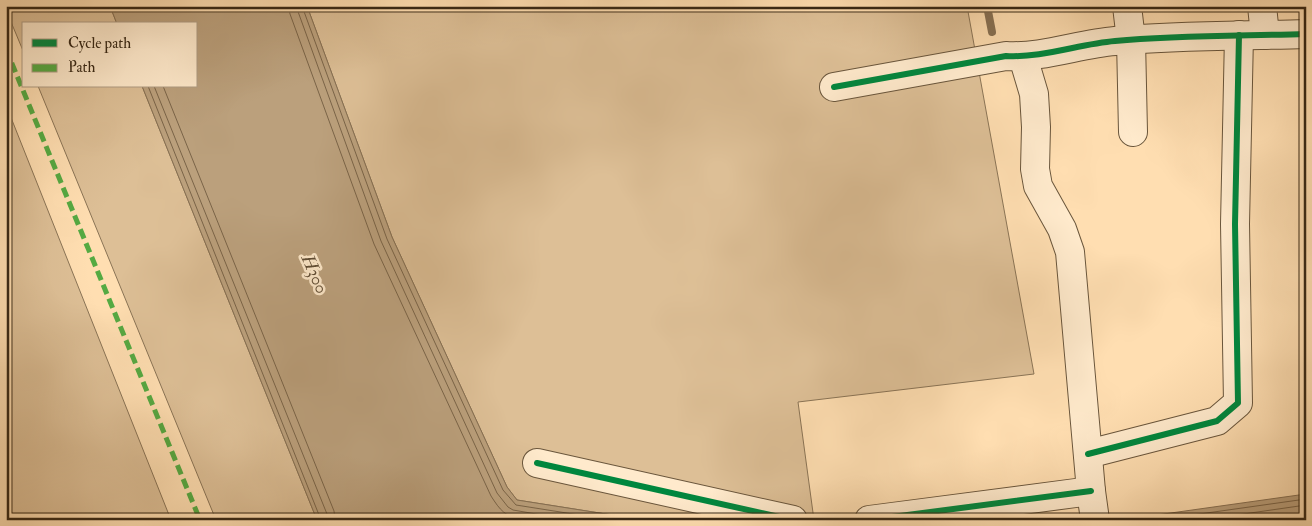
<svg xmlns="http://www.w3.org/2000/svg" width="1312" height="526" font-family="'IM FELL Double Pica',serif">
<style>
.green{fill:#ddbf96;stroke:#8a7456}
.water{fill:#bba07c;stroke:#877053}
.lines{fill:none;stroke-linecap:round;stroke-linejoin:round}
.shore{stroke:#7a6448;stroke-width:1}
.stream{stroke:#877053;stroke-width:8}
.minor-casing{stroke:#6a563c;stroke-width:30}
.minor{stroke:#ffeacc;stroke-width:28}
.quiet{stroke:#55aa42;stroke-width:5;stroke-dasharray:10 5;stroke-linecap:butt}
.cycleway-casing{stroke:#ffeacc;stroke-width:9}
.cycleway{stroke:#00873e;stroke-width:6}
.labels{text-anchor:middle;stroke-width:5;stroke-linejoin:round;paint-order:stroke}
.water-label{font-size:18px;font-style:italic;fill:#5f4c34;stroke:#ffeacc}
</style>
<rect width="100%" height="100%" fill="#ffdeb1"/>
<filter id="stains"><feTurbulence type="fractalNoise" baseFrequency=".004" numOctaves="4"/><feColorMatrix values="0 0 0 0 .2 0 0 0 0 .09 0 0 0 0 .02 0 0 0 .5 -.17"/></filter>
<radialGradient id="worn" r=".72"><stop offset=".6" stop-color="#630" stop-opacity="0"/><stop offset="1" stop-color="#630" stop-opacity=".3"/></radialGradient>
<g class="green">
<path d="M6,6h104l7,18h-93v29l-18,-43z"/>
<path d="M307,6h660l67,368 -236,28 16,118h-170l-127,-20 -10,-13 -115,-250z"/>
<path d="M38,86h104l175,434h-101z"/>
<path d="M6,105l165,415h-165z"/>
</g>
<g class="water">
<path d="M110,6h197l85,231 115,250 10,13 127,20h-327l-175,-434h54v-62h-79z"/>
<path d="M1306,494v26h-185z"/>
</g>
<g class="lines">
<g class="shore">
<path d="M288,6l2,8 84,230 117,252c9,14 14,21 32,24"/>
<path d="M296,6l85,235 116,252 11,14 5,3 58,10"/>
<path d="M302,6l85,233 116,251 13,15 95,15"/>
<path d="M148,86l173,434"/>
<path d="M154,86l173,428 1,6"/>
<path d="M163,86l171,425 1,9"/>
<path d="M1157,520l149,-21"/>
<path d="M1202,520l104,-15"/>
</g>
<path class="stream" d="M987,6l5,26"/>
<defs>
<g id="minor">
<path d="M1127,6l4,34 2,92"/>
<path d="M1262,6l3,29"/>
<path d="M1023,57l11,37 2,33 -1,42 3,17 24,43 8,23 21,239 4,29"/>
<path d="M834,87l172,-31c37,2 73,-12 109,-15 64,-6 127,-5 191,-7"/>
<path d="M1088,454l129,-33 21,-18 -3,-179 4,-189"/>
<path d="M537,463l256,57"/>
<path d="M869,520l222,-29"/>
</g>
</defs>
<use href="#minor" class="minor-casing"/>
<use href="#minor" class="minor"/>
<path class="quiet" d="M6,49l194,471"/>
<defs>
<g id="cycleway">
<path d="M834,87l172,-31c37,2 73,-12 109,-15 64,-6 127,-5 191,-7"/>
<path d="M1088,454l129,-33 21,-18 -3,-179 4,-189"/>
<path d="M537,463l256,57"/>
<path d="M869,520l222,-29"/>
</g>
</defs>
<use href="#cycleway" class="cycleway-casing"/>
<use href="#cycleway" class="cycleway"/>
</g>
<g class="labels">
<g class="water-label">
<text transform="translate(315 274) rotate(66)" y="6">H300</text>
</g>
</g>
<rect width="1312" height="526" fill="none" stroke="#ffdeb1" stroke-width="25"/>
<rect x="8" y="8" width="1297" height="511" fill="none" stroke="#382815" stroke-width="2.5"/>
<rect x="12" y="12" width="1287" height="501" fill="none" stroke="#382815"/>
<rect x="22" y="22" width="175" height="65" fill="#ffeacc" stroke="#af9c83"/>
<rect x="32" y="39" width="25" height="8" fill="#00873e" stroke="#af9c83"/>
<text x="68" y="48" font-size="15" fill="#382815">Cycle path</text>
<rect x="32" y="64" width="25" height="8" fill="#55aa42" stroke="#af9c83"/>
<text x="68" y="72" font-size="15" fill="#382815">Path</text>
<rect width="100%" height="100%" filter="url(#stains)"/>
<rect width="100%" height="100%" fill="url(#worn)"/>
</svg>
